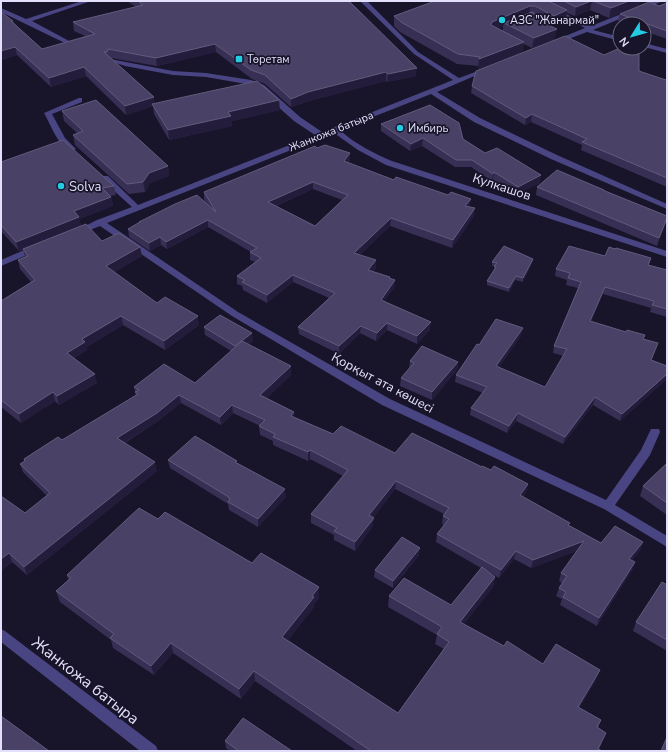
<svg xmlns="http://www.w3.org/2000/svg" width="668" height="752" font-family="'Nunito Sans',sans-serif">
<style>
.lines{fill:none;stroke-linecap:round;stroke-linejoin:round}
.minor{fill:#494582;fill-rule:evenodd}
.wall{fill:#382f54;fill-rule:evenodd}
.shaded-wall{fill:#231c3b}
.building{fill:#4a4266;stroke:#625b7d;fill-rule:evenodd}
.poi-dot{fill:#24cce3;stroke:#181429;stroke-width:1.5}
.labels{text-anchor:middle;stroke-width:3.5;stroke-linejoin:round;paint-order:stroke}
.far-poi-label{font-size:11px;fill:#e3e0fb;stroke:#181429;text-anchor:start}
.far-street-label{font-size:11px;fill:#e3e0fb;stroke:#181429}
.poi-label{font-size:13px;fill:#e3e0fb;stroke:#181429;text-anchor:start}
.street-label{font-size:13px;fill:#e3e0fb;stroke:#181429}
.near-street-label{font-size:16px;fill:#e3e0fb;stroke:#181429}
</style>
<rect width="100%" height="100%" fill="#181429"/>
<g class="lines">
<g class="minor">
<path d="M82,1h9l-59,20 39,21v2l-2,1 -68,-33v-4l25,11z"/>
<path d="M360,1h7l51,51 41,26 27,-10 5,1 -54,23 43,26 77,37 110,49v5l-116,-50 -77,-37 -43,-28 -91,36c15,14 33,23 52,31l275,90v6l-281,-92 -28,-15 -24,-17 -227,90 131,89 152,87 216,101 35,-50 10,-21h8l1,3 -10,23 -35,50 52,31v11l-63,-38 -222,-104 -150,-89 -132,-90 -23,9 -4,-3 24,-12 35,-13 -30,-27v-4h6l30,29 177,-70 -21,-14 -36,-32 -12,-5 -40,-7 -33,-2 -48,-9 -15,-5v-2l63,12 33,2 45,7 13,5 36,32 22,15 131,-52 -39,-26z"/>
<path d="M531,1h8l52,25 63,-25h9l-70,29 27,7v4l-33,-9 -32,12 -3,-2 1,-1 32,-13z"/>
<path d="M644,43l23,6v4l-23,-6z"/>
<path d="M79,98h3v4l-30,12 13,24 11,11 -4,2c-14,-4 -21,-26 -28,-38z"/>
<path d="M36,245l3,1 1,2 -1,2 -38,16v-6z"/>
<path d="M1,629l4,2 151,115 2,5h-18l-139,-109z"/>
</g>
</g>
<g class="wall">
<path d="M127,1h222l67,75 -29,6 -1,-1 -77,20 -18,6 -26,-23 -13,-5 -36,-27 -59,14 -46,-8 44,45 125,7 -48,11v5l-63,14 -15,-26 -1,-8 -27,9 -40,-39 -35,11 -34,-32 -16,5 12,-39 1,2 28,26 43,-13 -11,-5 -1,-9 63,-15z"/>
<path d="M435,1h205l-1,4 -30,13 -19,-8 -15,6 -8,-3 -1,7 -13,5 -8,-3v1l10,16 -23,9 -8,-4 -2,8 -44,17 1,-3 -22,-2 -57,-32 -6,-6v-10zM503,26v5l-5,-3z"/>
<path d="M667,3v36l-23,-8v-7h-18l-8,-3 2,-7 39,-8z"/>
<path d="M604,55l35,16 27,9 1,-2v109l-86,-37 1,-5 -51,-23 -6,3 -54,-32 1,-7z"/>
<path d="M62,111l106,55 1,10 -19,7 -5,9 -16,2 -54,-49 -2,-10 4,-2 -13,-12z"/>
<path d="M381,124l82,15 22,14 55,30 -23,11 -24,-14 -1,1 -21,-14h-16l-33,-21 -12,5 -29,-20z"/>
<path d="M317,148l33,13 -2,2 46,17 76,26 -1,1 5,9 -22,32 -62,-22 -30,29 16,13 -3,4 17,5v2l5,1 -1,8 -10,13 46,29 -13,14 -30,-14 -11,11 -16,-8 -21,21 -40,-20 -1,-7 31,-29 -36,-16 -26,21 -24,-13 -1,-4 -5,-2v-8l18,-14 -5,-2v-8h1l-43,-25 -41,22 -6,-4 -11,6 -21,-14 -1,-8 11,-6v-1l69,-17 -4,-5v-8zM313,189l29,11 -27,26 -39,-20z"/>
<path d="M1,162l113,24 2,9 -6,1 1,1 2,9 -34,13 2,7 21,15 40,15 -28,16 43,31 42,22 -34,25 -42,-25 -36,22v3l-13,8 23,25 -38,22 -4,-4 -34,22 -20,-16v-106l30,-19 -11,-13 -2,-9 7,-3 -2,-7 -4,1 -18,-20z"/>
<path d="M537,187l68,4 62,25v3l-10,27 -121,-51z"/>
<path d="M605,256l46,2 -2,7 18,5v47l-17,-5 1,-4 -48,-14 -12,27 35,11 19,3 -1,4 11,11 -4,10 16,6v13l-47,42 -27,-16 -30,39 -47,-23 -9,12 -37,-18 1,-7 12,-15 -28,-11 1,-7 23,-30 42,-9 -22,31 46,20 19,-31 -11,-3 1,-7 24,-58 -12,-3 1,-5 -12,-4 1,-7z"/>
<path d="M533,259l-1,4 -9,19 -8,-2 -6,12 -22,-7v-4l7,-11v-4h-2v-4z"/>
<path d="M204,327l49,14 -5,4 43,30 -24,23 27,14v5l39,17 62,19 87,14 46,17 -2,8 -3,5 46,29 32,17 42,-1 -3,8 -8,10 3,2 -3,8 -35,56 -37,-21 2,-6 -6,-3 3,-8 3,-5 -3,-2 2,-8 16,-22 -46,17 -17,-9 -15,19 -10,-6 6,5 -2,10 -29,37 40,22 39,18 53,16 -17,28 22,12 -3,8 4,14 -3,7 3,2h-245l-102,-70 -14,18 -68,-46 -19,22 -41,-27 -2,-8 -51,-38 -4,-11 12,-11 -1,-5 91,-56 94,44 67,24v11l-5,6v3l-26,33 110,73 46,-64 -9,-5 2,-9 -49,-28 1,-11 62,9 30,-37 -45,-26 1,-8 7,-9 -2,-1 1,-8 1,-2 -49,-25 -22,29v8l-18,25 -21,-11v-5l-23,-12v-9l32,-38 -33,-17 -2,2 -35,-16v-4l-13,-6 -1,-9h1l-27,-13 -12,12 -40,-22 -23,18 -33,22 32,28 -130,104 -15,-13 -10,8 -1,-1v-73l24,17 22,-17 -24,-24 -3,-8 4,-3v-2l38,-19 74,-44 -2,-9 61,-4 36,-32 -26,-16z"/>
<path d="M410,361l48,1 -1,8 -25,30 -32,-14 1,-8 8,-10z"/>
<path d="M168,460l69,3 49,34 -28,30 -29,-17 -1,-6 -58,-36z"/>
<path d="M667,463v52l-27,-19 3,-10z"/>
<path d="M419,555l-26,33 -19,-11 1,-7z"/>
<path d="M667,585v66l-34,-20 3,-9z"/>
<path d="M225,741l67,10h-62l-4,-3z"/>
</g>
<g class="shaded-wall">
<path d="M591,1h1l-2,9 -15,6 1,-9z"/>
<path d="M629,1h11l-1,4 -30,13 2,-10z"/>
<path d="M530,6l-1,10 -25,7 -1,3 -13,6 2,-10z"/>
<path d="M567,10l-1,10 -13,5 1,-9z"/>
<path d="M546,19l-2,10 -4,-8z"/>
<path d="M557,29l-2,10 -23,9 2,-10z"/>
<path d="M524,42l-2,10 -44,17 1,-10z"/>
<path d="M215,44l1,8 -59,14 -1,-8z"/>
<path d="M15,47l2,8 -16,5v-9z"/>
<path d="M84,67l2,9 -35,11 -2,-9z"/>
<path d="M417,68l-1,8 -29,6 1,-8z"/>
<path d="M386,72v9l-77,20 -18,6v-8l17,-7z"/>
<path d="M154,97l1,8 -3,-1 1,2 -27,9 -1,-9z"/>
<path d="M279,100l1,10 -48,11v5l-63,14 -1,-10 60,-18z"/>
<path d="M532,114l-1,8 -6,3 1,-7z"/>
<path d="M423,138l-1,8 -12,5 1,-7z"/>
<path d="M350,153v8l-6,8v-8z"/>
<path d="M168,166l1,10 -19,7 -5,9 -2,-10 6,-9z"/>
<path d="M494,172l-1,8 -1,1 1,-7z"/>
<path d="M541,175l-1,8 -23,11 1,-7z"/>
<path d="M313,182v7l-45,20v-7z"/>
<path d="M111,197l2,9 -34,13 2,7 -62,25 -3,-9 58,-31z"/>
<path d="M471,199l-1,7 -6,7 1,-7z"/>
<path d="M475,208l-1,8 -22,32 1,-8z"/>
<path d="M391,218l-1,8 -36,35v-8z"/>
<path d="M667,218l-1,5 -9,23 2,-8z"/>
<path d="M208,220v7l-41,22 -1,-7z"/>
<path d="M160,237l1,8 -11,6 -1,-8z"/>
<path d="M140,247l2,9 -34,19 -2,-9z"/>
<path d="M533,259l-1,4 -9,19v-4z"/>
<path d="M376,260v8l-8,10v-8z"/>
<path d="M293,275v7l-26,21v-8z"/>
<path d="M516,276l-1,4 -6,12v-4z"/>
<path d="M395,280l-1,8 -14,19 1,-7z"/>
<path d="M605,287l-2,7 -15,34 2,-7z"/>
<path d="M121,316l2,9 -36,22v3l-18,12 -2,-9 15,-14z"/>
<path d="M198,316l1,9 -34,25 -1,-9z"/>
<path d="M431,322l-1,8 -13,14v-8z"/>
<path d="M387,323v7l-11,11 1,-8z"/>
<path d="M361,326l-1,7 -21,21v-8z"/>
<path d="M523,328l-2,8 -26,37 1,-7z"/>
<path d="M252,333l1,8 -17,13 -1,-8z"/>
<path d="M458,362l-1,8 -25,30v-8z"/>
<path d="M291,366v9l-30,29 -1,-9z"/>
<path d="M95,374l2,9 -38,22 -2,-9z"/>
<path d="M667,374v5l-47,42 2,-7z"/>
<path d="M53,392l2,9 -34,22 -2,-9z"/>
<path d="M179,395l2,8 -23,18 -39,25 -2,-8z"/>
<path d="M595,397l-2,8 -30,39 2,-7z"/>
<path d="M232,405l1,8 -12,12 -1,-8z"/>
<path d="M294,412l1,9 -4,-5z"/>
<path d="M518,413l-2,8 -9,12 2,-7z"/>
<path d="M310,450v9l-2,2v-9z"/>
<path d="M155,462l2,9 -130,104 -3,-8z"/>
<path d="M396,481l-1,8 -26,35v-9z"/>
<path d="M528,484l-2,8 -8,12 2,-9z"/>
<path d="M285,489l1,8 -28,30v-8z"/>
<path d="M374,518l-1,8 -18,25v-9z"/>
<path d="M584,541l-2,8 -51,19 2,-8z"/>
<path d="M643,542l-3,8 -14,17 3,-8z"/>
<path d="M420,548l-1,7 -26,33v-7z"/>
<path d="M516,551l-2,8 -15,19 2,-8z"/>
<path d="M9,553l3,9 -10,8 -1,-11z"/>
<path d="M635,562l-3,8 -35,56 2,-8z"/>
<path d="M495,577l-2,10 -35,45 2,-10z"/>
<path d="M319,587v11l-5,6v3l-31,40 -1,-10z"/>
<path d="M171,643l2,10 -19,22 -3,-9z"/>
<path d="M600,670l-4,10 -22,37 4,-10z"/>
<path d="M254,671l1,10 -14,18 -2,-10z"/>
<path d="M606,733l-8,18h-1z"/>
</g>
<g class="building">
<path d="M138,1h211l68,67 -29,6 -2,-2 -78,20 -17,7 -26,-24 -14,-5 -36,-26 -59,14 -48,-9 -1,3h-3l50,45 -29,9 -41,-39 -35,11 -34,-31 -14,4v-39l12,9h-2l31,28 53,-15 -22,-12 70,-17z"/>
<path d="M435,1h113l19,9 -13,6 -19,-10h-5l-38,16 -1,3 33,17 -45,17 1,-2 -22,-3 -57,-32 -7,-6z"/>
<path d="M564,1h27l-15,6z"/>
<path d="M593,1h36l-18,7z"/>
<path d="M649,2l10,4 8,-3v28l-47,-17z"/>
<path d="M532,12l14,7 -6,2 17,8 -23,9 -30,-15z"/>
<path d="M565,36l39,19 16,-7h19v23l27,9 1,-2v100l-85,-36 5,-3 -55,-25 -6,4 -54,-32 4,-15z"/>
<path d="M257,81l22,19 -51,12 3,4 -63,14 -16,-26z"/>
<path d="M96,100l72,66 -19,7 -6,9 -16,2 -54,-49 10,-4 -21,-20z"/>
<path d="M430,105l29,18 4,16 22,14 12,-5 44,27 -23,12 -24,-15 -1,2 -21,-14h-16l-33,-22 -12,6 -30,-20z"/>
<path d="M63,140l51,46 -12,2 9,9 -37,14 5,6 -63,25 -15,-17v-63z"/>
<path d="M325,145l25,8 -6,8 50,19 2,-3 52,18 3,-3 20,7 -6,7 10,2 -22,32 -62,-22 -37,35 22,7 -8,10 22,7 -1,1 6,2 -14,20 50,22 -14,14 -30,-13 -10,10 -16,-7 -22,20 -41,-19 37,-34 -42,-18 -26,20 -25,-13 3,-2 -8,-4 24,-18 -11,-6 7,-4 -49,-28 -42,22 -6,-5 -11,6 -21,-14 12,-7h-1l36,-18 22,-9 19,17 -12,-20 111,-46 2,2zM313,182l35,13 -33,31 -47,-24z"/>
<path d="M557,170l47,20 1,1 62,25v2l-8,20 -122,-51z"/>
<path d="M86,224l16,17 17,-8 21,14 -34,19 51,37 8,-6 33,19 -34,25 -43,-25 -39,23 3,3 -18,11 28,21 -38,22 -4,-4 -34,22 -18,-14v-99l34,-21 -17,-20 10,-4 -5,-7z"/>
<path d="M504,246l29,13 -10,19 -7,-2 -7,12 -22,-7 9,-14 -2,-1 3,-3 -5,-1z"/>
<path d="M569,246l36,10 4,-9 6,2 1,-1 35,10 -3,7 19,5v39l-15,-4 2,-4 -49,-14 -15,34 36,11 1,-2 18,5 -2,4 15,4 -7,17 16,6v8l-45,40 -27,-17 -30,40 -47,-24 -9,13 -38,-18 16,-21 -31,-12 21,-31 2,1 17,-26 27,9 -27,38 49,21 22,-38 -13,-3 27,-64 -13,-4 2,-5 -14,-4z"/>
<path d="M220,315l32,18 -17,13 -31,-19z"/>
<path d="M242,341l49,25 -31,29 34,17 -3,4 42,18 8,-8 54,27 17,-20 70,34v-1l9,4 3,-4 34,18 -8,11 50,28 -2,2 33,18 14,-17 28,16 -14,17 6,3 -36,56 -36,-21 3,-5 -7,-4 8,-12 -6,-3 23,-32 -51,19 -17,-9 -15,19 -64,-36 12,-15 -6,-3 6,-8 -53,-27 -27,34 5,3 -19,24 -21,-11 3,-3 -26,-14 37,-44 -38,-20 -2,2 -35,-15 2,-3 -16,-8 6,-6 -33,-15 -12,12 -41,-22 -22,18 -40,25 38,24 -131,105 -15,-14 -8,6v-63l24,17 25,-20 -30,-29 5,-3 -1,-2 34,-22 4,3 76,-46 -3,-2 4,-2 -5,-3 30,-23 31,19z"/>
<path d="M422,346l36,16 -26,30 -31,-14 13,-15 -4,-2z"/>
<path d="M195,436l42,25 -2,1 50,27 -27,30 -30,-17 2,-3 -3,-3 -59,-36z"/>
<path d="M667,463v40l-24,-17z"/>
<path d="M139,508l19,11 7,-7 87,51 9,-10 58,34 -7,9 2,1 -32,40 116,76 51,-71 -12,-8 5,-7 -53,-31 15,-18 47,27 31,-38 13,10 -35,45 44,24 3,-5 36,23 13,-20 44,26 -22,37 23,13 -4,7 9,6 -8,16 4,2h-231l-117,-80 -15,18 -68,-46 -20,23 -41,-28 4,-4 -58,-43 15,-13 -4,-3z"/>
<path d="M402,537l18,11 -27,33 -18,-11z"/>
<path d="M662,582l5,3v55l-31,-18z"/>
<path d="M1,716l48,35h-48z"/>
<path d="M243,718l49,33h-53l-14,-10z"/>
<path d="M667,737v14h-6z"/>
</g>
<g class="poi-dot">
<circle cx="502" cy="20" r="4"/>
<rect x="235" y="55" width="8" height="8" rx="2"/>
<circle cx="400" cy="128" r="4"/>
<circle cx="61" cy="186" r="4"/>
</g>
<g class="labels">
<g class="far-poi-label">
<text x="510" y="24">АЗС "Жанармай"</text>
<text x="247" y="63">Төретам</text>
<text x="408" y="132">Имбирь</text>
</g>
<g class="far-street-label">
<text transform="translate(331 131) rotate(-22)" y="4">Жанкожа батыра</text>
</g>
<g class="poi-label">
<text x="69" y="191">Solva</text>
</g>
<g class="street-label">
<text transform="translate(502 186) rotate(18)" y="5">Кулкашов</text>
<text transform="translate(383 382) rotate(28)" y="5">Қорқыт ата көшесі</text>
</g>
<g class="near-street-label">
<text transform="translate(86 680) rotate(38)" y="6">Жанкожа батыра</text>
</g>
</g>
<rect width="668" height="752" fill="none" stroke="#e3e0fb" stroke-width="4"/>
<g transform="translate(632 36) rotate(233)"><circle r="19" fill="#181429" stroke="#69667d"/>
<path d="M0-3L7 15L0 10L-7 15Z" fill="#24cce3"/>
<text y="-6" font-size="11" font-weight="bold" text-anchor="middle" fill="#e3e0fb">N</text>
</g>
</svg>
